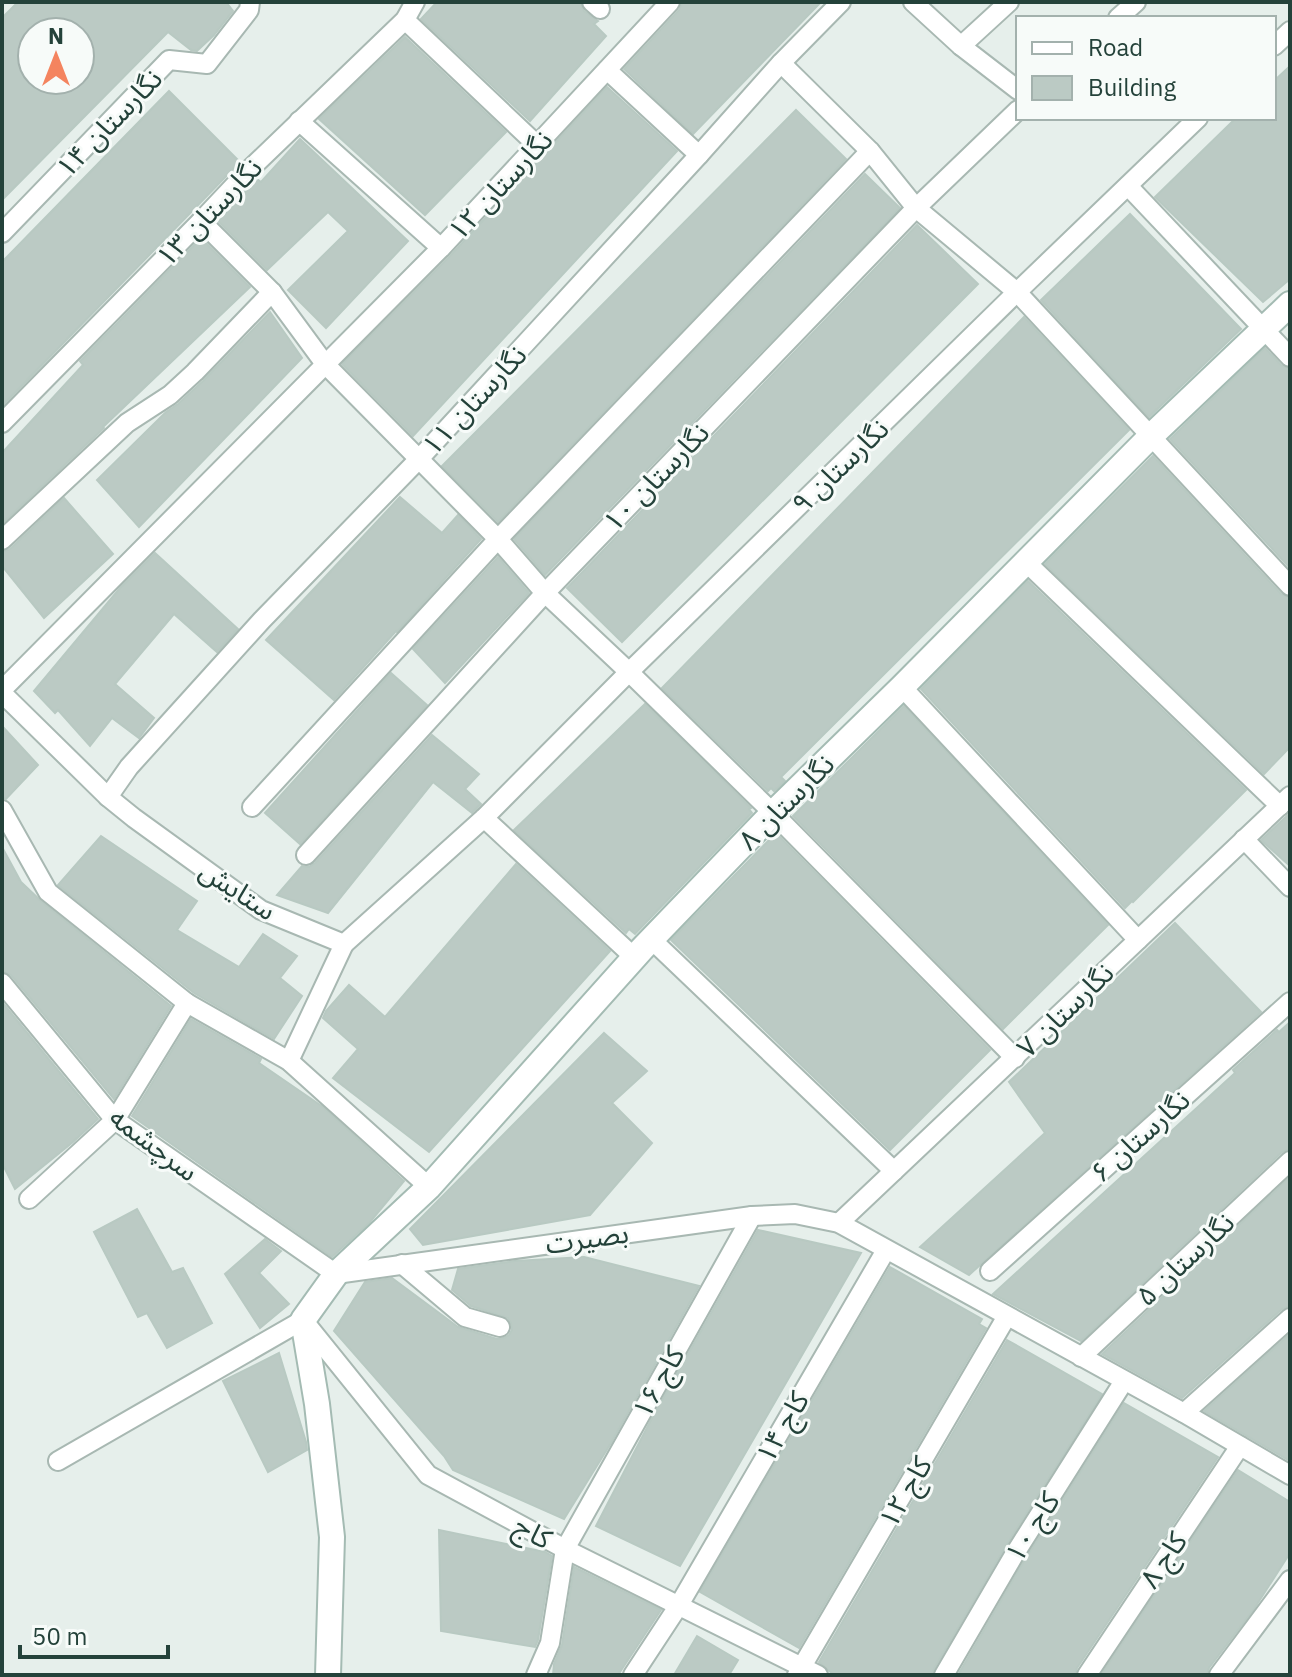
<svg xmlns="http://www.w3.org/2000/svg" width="1292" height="1677" font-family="'IBM Plex Sans','Noto Sans Arabic',sans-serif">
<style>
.building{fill:#bbcac4;stroke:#b8c9c2;stroke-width:2;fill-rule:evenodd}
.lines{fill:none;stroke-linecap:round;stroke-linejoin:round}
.street-casing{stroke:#a8b8b2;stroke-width:22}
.secondary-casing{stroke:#a4bbb3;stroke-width:28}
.street{stroke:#fff;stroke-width:18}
.secondary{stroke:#fff;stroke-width:24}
.labels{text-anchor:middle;stroke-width:6;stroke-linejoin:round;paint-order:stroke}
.street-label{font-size:28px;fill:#24423a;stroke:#f7fbf9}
</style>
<rect width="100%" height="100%" fill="#e6efeb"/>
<g class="building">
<path d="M18,2h208l7,9 -19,24 -17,16 -6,-1 -23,-18 -166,168v-182zM32,32h48v48h-48z"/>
<path d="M437,2h143l4,9 14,10 -4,3 12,12 -76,85 -109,-102z"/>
<path d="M682,2h139l-128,132 -69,-65 55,-59z"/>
<path d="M405,37l101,95 -81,83 -106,-96z"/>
<path d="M1290,66v213l-27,23 -108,-105 81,-79h38v-37z"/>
<path d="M607,87l70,64 -264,285 -71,-72 108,-108z"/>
<path d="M169,91l71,71 -238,244v-144z"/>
<path d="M796,110l50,49 -348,363 -56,-56z"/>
<path d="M300,139l108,102 -82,87 -38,-38 60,-59 -20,-19 -61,58 -49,-49 39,-42 4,3z"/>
<path d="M865,174l35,34 -355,367 -31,-36z"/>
<path d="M1130,214l111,115 -92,88 -108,-117z"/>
<path d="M917,225l61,59 -356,358 -55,-54z"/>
<path d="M201,238l49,49 -147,140 1,1 -102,96v-71l81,-88 -3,-4z"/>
<path d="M270,312l32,46 -163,169 -42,-47 69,-68 12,-8 25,-23z"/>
<path d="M1024,317l105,113 -348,347 4,4 -11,10 -3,-3 -3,3 -106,-103z"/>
<path d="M1265,348l16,17 9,4v199l-120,-129z"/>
<path d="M1153,456l128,138 9,4v149l-26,27 -219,-210z"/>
<path d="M400,497l42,36 16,-18 23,24 -84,93 -1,-1 -62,69 -68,-60z"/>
<path d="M64,498l49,56 -69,64 -42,-52v-14l8,-3z"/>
<path d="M155,553l83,76 -21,23 -43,-38 -59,70 39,34 -15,20 -27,-20 -22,28 -32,-36 -3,3 -21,-22 86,-103z"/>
<path d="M498,557l31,36 -84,90 -32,-34z"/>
<path d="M1028,581l218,209 -113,112 -1,-1 -7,7 -204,-219z"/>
<path d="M391,673l36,32 -127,139 -35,-31z"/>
<path d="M645,704l106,104 -2,1 3,4 -117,121 -6,-5 -3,4 -112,-103z"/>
<path d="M904,706l204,219 -105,104 -210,-213z"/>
<path d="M2,726l36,39 -32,34 -4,-1z"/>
<path d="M432,735l47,39 -14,15 16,15 -9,9 -39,-31 -105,131 -51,-18 25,-29 7,1 6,-4z"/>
<path d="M1290,813v53l-29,-26z"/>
<path d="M776,833l214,217 -100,100 -219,-210z"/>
<path d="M101,836l96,65 -20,29 62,37 24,-33 34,22 -17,22 22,18 -28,43 -80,-46 -136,-108z"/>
<path d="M2,847l19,35 20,19 130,105 -57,93 -103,-124 -9,-4z"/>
<path d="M516,864l94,87 -181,201 -96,-74 25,-29 -35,-31 3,-7 23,-26 36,32z"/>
<path d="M1175,923l86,89 -292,263 -49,-28 125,-114 -36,-51z"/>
<path d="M2,1002l96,117 -25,23 -58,47 -13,-26z"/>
<path d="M191,1019l70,40 -2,4 64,44 81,74 -34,41 -38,35 -200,-141z"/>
<path d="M1290,1022v127l-8,3 -201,189 -88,-47 242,-221 -2,-3 44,-40 2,2z"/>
<path d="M604,1033l43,38 -35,32 40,40 -62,72 -167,30 -13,-16z"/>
<path d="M1290,1177v129l-8,3 -100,89 -80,-44z"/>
<path d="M137,1209l35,63 11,-4 29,55 -45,25 -20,-35 -9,4 -44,-85z"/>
<path d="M758,1230l103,23 -181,313 -84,-40 56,-108z"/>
<path d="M265,1239l16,12 -22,22 30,31 -29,24 -35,-54z"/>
<path d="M584,1257l115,29 -88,157 -47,76 -111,-49 -9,-14 -110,-125 31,-49 27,-4 66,49 39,12 7,-1 5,-3 3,-5 -1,-7 -3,-5 -37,-12 -19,-16 6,-21 57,-8z"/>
<path d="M890,1267l92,52 -3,5 7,4 -187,320 -99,-56z"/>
<path d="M1290,1334v127l-86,-50z"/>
<path d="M1007,1340l95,54 -98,155 -70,120 -2,6h-98l-15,-13z"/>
<path d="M279,1353l27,89 1,8 -39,22 -45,-91z"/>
<path d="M1124,1403l94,54 -141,211 -2,7h-117l66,-114z"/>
<path d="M1238,1470l52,32v51l-36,56 -45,59 -2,7h-106z"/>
<path d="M439,1530l106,22 7,4 -14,84 -3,7 -94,-16z"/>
<path d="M574,1567l87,43 -43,65h-65l1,-11 8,-19z"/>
<path d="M697,1636l41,24 -9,15h-55z"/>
</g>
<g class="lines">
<defs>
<g id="street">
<path d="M592,2l8,7"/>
<path d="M913,2l48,44 57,44"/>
<path d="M1118,18l18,-16"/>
<path d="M405,20l132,125"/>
<path d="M961,46l48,-44"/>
<path d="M1274,46l16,-15"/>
<path d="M781,63l89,88 46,57 101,84 273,294"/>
<path d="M607,70l92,85"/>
<path d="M299,121l142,127"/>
<path d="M1128,186l162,171"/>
<path d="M201,221l71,71 53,72 173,175 47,54 84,79 144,141 242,245"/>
<path d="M2,233l167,-173 38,4 42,-54 1,-8"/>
<path d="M2,423l199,-202 48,-51 156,-150 10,-18"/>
<path d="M2,540l125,-117 43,-28 25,-23 77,-80"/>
<path d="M1027,563l253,243"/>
<path d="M902,687l236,253"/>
<path d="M2,690l439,-442 229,-246"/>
<path d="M2,693l106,104 26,21 127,92 83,34 140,-126 145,-146 388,-380 181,-174"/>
<path d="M108,797l21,-30 133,-147 157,-161 280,-304 82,-92 60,-61"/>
<path d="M252,807l246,-268 372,-388"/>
<path d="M2,810l46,82 139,111 102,58 140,126"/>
<path d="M484,818l151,140 17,-18 242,231"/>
<path d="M1244,839l46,48"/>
<path d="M306,855l239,-262 371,-385 102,-98"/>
<path d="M2,983l113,137 221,154 416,-58 43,-2 44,9 345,190 106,62"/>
<path d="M289,1061l55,-117"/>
<path d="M29,1199l86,-79 72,-117"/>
<path d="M839,1223l451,-427"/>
<path d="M402,1264l63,53 35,10"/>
<path d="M990,1271l300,-269"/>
<path d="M1081,1357l209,-196"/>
<path d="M1184,1413l106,-95"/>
<path d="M58,1461l245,-141 125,155 137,74 253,126"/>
<path d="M536,1675l14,-32 15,-94 187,-333"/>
<path d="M633,1675l46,-70 207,-355"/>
<path d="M797,1675l210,-359"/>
<path d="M944,1675l70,-120 110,-174"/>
<path d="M1087,1675l153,-229"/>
<path d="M1219,1675l71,-95"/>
</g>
<path id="secondary" d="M328,1675l4,-138 -15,-133 -14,-84 33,-46 93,-87 213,-238 131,-136 129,-126 248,-250 140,-133"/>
</defs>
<use href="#street" class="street-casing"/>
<use href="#secondary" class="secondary-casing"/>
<use href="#street" class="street"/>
<use href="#secondary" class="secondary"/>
</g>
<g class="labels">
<g class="street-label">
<text transform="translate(109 123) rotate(-46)" y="10">نگارستان ۱۴</text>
<text transform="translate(500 185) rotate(-47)" y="10">نگارستان ۱۲</text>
<text transform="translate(209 212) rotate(-46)" y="10">نگارستان ۱۳</text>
<text transform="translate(474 400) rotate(-47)" y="10">نگارستان ۱۱</text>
<text transform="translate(840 466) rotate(-44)" y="10">نگارستان ۹</text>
<text transform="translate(656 477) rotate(-46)" y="10">نگارستان ۱۰</text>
<text transform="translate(786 802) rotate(-45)" y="10">نگارستان ۸</text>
<text transform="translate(238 890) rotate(33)" y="10">ستایش</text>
<text transform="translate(1065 1010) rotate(-44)" y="10">نگارستان ۷</text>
<text transform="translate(1140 1136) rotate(-42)" y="10">نگارستان ۶</text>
<text transform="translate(154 1144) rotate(37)" y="10">سرچشمه</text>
<text transform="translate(587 1238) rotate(-8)" y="10">بصیرت</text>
<text transform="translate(1185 1259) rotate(-43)" y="10">نگارستان ۵</text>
<text transform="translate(658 1382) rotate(-61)" y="10">کاج ۱۶</text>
<text transform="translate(782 1427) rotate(-60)" y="10">کاج ۱۴</text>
<text transform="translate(905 1492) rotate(-60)" y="10">کاج ۱۲</text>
<text transform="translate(1032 1527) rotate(-58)" y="10">کاج ۱۰</text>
<text transform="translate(533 1532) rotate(28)" y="10">کاج</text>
<text transform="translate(1163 1560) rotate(-56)" y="10">کاج ۸</text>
</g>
</g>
<rect width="1292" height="1677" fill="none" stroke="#24423a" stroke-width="8"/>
<rect x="1016" y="16" width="260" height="104" fill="#f7fbf9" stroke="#a3b1ad" stroke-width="2"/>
<rect x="1032" y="42" width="40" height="12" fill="#ffffff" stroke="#a3b1ad" stroke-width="2"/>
<text x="1088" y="56" font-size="24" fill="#24423a">Road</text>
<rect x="1032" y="76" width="40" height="24" fill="#bbcac4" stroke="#a3b1ad" stroke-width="2"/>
<text x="1088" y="96" font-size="24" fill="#24423a">Building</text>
<g transform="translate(56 56)"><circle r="38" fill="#f7fbf9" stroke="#a3b1ad" stroke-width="2"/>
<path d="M0-6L14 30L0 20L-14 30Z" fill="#f4845f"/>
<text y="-12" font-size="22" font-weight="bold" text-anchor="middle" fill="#24423a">N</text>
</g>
<path d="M20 1645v12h148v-12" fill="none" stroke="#24423a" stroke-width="4"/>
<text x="32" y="1645" font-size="24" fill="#24423a" stroke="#f7fbf9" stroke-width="6" paint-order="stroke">50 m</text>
</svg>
